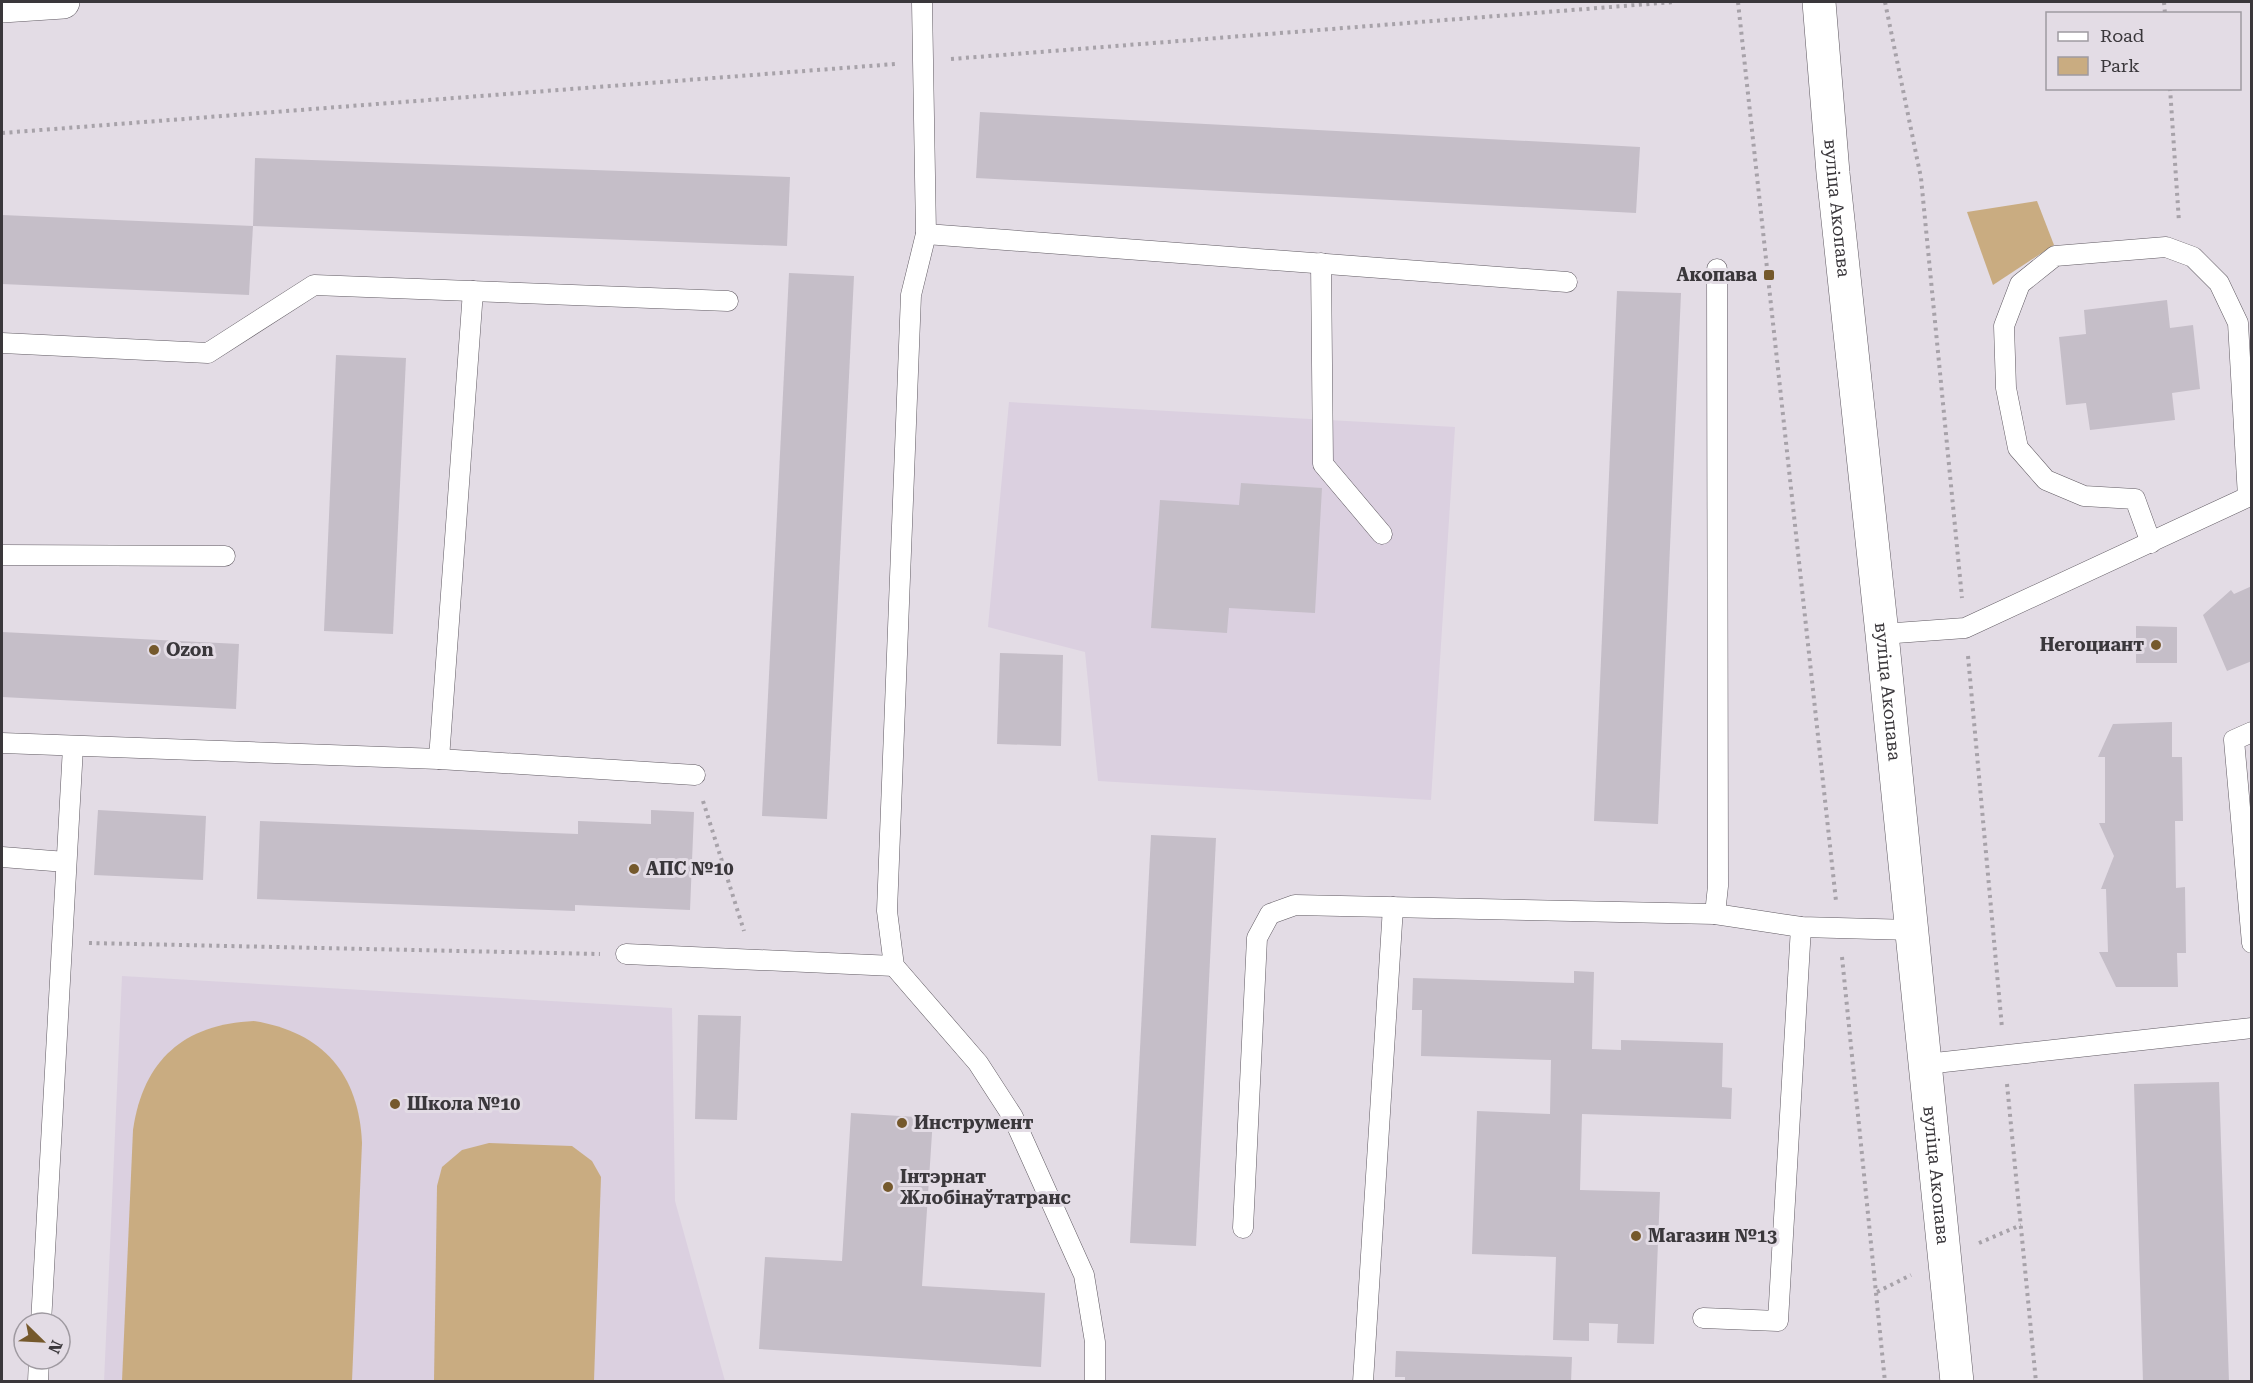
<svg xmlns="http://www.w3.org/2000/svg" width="2253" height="1383" font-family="'Roboto Serif',serif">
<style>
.built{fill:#dbd0e0}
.green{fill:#c9ac81}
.building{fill:#c5bec8}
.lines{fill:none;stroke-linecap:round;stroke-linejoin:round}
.service-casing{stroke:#605a62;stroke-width:21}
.secondary-casing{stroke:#605a62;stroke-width:34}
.path{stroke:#a7a2a9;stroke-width:4;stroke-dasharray:3 4.5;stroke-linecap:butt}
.service{stroke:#fff;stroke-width:20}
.secondary{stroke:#fff;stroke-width:33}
.poi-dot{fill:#75592c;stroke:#e3dce5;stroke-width:2}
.labels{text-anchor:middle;stroke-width:6;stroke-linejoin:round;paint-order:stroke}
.street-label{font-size:18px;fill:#3a373b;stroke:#e3dce5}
.poi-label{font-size:18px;font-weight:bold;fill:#3a373b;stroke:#e3dce5;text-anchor:start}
</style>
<rect width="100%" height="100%" fill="#e3dce5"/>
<g class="built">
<path d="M1009,402l446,25 -24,373 -333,-19 -13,-129 -97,-25z"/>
<path d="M122,976l550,32 3,193 50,180 -621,1z"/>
</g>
<g class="green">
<path d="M2037,201l17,44 -61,40 -26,-73z"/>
<path d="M254,1021c69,11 105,53 108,122l-10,238h-230l11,-251c10,-70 51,-106 121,-109z"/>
<path d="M489,1143l83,3 20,15 9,16 -7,204h-160l3,-195 5,-19 20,-17z"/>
</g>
<g class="building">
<path d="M980,112l660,35 -4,66 -660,-35z"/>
<path d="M255,158l535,19 -3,69 -534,-20z"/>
<path d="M2,215l251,11 -4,69 -247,-11z"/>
<path d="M789,273l65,3 -27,543 -65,-3z"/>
<path d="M1617,291l64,2 -23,531 -64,-3z"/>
<path d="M2167,300l3,28 23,-3 7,64 -28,4 3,27 -85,10 -4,-27 -20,2 -7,-68 27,-3 -2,-24z"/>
<path d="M336,355l70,3 -13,276 -69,-3z"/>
<path d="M1241,483l81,5 -7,125 -86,-5 -2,25 -76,-5 9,-128 79,5z"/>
<path d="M2252,586v75l-25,10 -24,-56 28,-25 3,4z"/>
<path d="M2136,626l41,1v36h-41z"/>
<path d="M2,632l237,12 -3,65 -234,-12z"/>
<path d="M1000,653l63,2 -2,91 -64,-2z"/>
<path d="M2172,722v35h10l1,64h-8l1,67 9,-1 1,66h-9l1,34h-62l-17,-35h9l-2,-63h-5l13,-33 -15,-33h6v-66h-7l15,-33z"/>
<path d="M98,810l108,6 -3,64 -109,-5z"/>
<path d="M651,810l43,2 -4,98 -115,-5v6l-318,-12 3,-78 318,13v-13l73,3z"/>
<path d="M1151,835l65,3 -20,408 -66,-3z"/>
<path d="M1574,971l20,1 -2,77 29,1v-10l102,3 -1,44 10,1 -1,31 -149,-5 -2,76 80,2 -6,152 -37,-1 1,-19 -29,-1v18l-36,-1 3,-83 -84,-3 5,-143 73,3 1,-54 -130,-4 1,-46h-10l1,-32 161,5z"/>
<path d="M698,1015l43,1 -4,104 -42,-1z"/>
<path d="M2219,1082l10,300h-86l-9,-298z"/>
<path d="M851,1113l82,5 -11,168 123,7 -4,74 -282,-18 6,-92 77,4z"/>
<path d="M1396,1351l176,6 -1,25h-166v-5h-10z"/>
</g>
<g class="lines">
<defs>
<g id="service">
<path d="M922,2l4,232 -15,61 -24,616 7,55 84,97 35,54 71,158 11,67v40"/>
<path d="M926,234l641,48"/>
<path d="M1321,263l2,201 59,70"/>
<path d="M2,343l206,10 106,-68 414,16"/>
<path d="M2151,543l-16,-44 -51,-3 -38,-16 -28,-32 -12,-60 -2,-62 16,-42 35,-28 111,-9 27,10 26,26 19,40 10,174"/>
<path d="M2,555l223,1"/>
<path d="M1882,634l83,-6 287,-133"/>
<path d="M2252,732l-18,8 18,203"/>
<path d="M2,743l437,16 256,16"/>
<path d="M439,759l34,-468"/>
<path d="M2,857l64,5"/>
<path d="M1715,914l3,-28 -1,-617"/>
<path d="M626,954l268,12"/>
<path d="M1926,1064l326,-36"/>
<path d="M1243,1228l14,-290 13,-24 25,-9 420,9 86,13 111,3"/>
<path d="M1703,1318l75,3 23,-394"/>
<path d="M41,1323l32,-576"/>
<path d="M38,1382l1,-23"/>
<path d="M1363,1382l30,-475"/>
</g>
<g id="secondary">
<path id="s1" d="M1819,2l14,171 49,461 75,748"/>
<path d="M2,6l61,-4"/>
</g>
</defs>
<use href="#service" class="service-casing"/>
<use href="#secondary" class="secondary-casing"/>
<g class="path">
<path d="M1738,2l98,899"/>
<path d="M1885,2l36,176 41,420"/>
<path d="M2164,2l1,12"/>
<path d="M951,59l723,-57"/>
<path d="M2170,88l9,134"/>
<path d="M2,133l893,-69"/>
<path d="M1968,656l34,372"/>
<path d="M703,801l41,130"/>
<path d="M89,943l511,11"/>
<path d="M1842,957l43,425"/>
<path d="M2007,1084l29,298"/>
<path d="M1979,1243l42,-18"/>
<path d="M1877,1292l34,-17"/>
</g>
<use href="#service" class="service"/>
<use href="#secondary" class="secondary"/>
</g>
<g class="poi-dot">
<rect x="1763" y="269" width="12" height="12" rx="3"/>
<circle cx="2156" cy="645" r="6"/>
<circle cx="154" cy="650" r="6"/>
<circle cx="634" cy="869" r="6"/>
<circle cx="395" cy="1104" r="6"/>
<circle cx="902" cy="1123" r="6"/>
<circle cx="888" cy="1187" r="6"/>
<circle cx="1636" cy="1236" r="6"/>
</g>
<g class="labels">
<g class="street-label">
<text dy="6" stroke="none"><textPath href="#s1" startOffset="207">вуліца Акопава</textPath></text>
<text dy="6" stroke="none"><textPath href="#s1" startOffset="693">вуліца Акопава</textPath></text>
<text dy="6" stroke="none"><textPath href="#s1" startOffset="1179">вуліца Акопава</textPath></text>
</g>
<g class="poi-label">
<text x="1757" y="281" text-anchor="end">Акопава</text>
<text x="2144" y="651" text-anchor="end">Негоциант</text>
<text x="166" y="656">Ozon</text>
<text x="646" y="875">АПС №10</text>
<text x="407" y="1110">Школа №10</text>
<text x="914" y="1129">Инструмент</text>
<text x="900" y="1183">Інтэрнат<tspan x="900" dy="21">Жлобінаўтатранс</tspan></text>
<text x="1648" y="1242">Магазин №13</text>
</g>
</g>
<rect width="2253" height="1383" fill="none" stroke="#3a373b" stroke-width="6"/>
<rect x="2046" y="12" width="195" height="78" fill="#e3dce5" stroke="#9f9aa1" stroke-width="1.5"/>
<rect x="2058" y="32" width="30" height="9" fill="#ffffff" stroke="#9f9aa1" stroke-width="1.5"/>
<text x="2100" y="42" font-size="18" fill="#3a373b">Road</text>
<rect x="2058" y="57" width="30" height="18" fill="#c9ac81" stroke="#9f9aa1" stroke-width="1.5"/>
<text x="2100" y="72" font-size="18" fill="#3a373b">Park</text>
<g transform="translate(42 1341) rotate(114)"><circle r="28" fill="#e3dce5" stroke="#9f9aa1" stroke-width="1.5"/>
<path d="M0-4.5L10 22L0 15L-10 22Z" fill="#75592c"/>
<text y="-9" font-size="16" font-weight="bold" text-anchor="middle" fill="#3a373b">N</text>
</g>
</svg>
